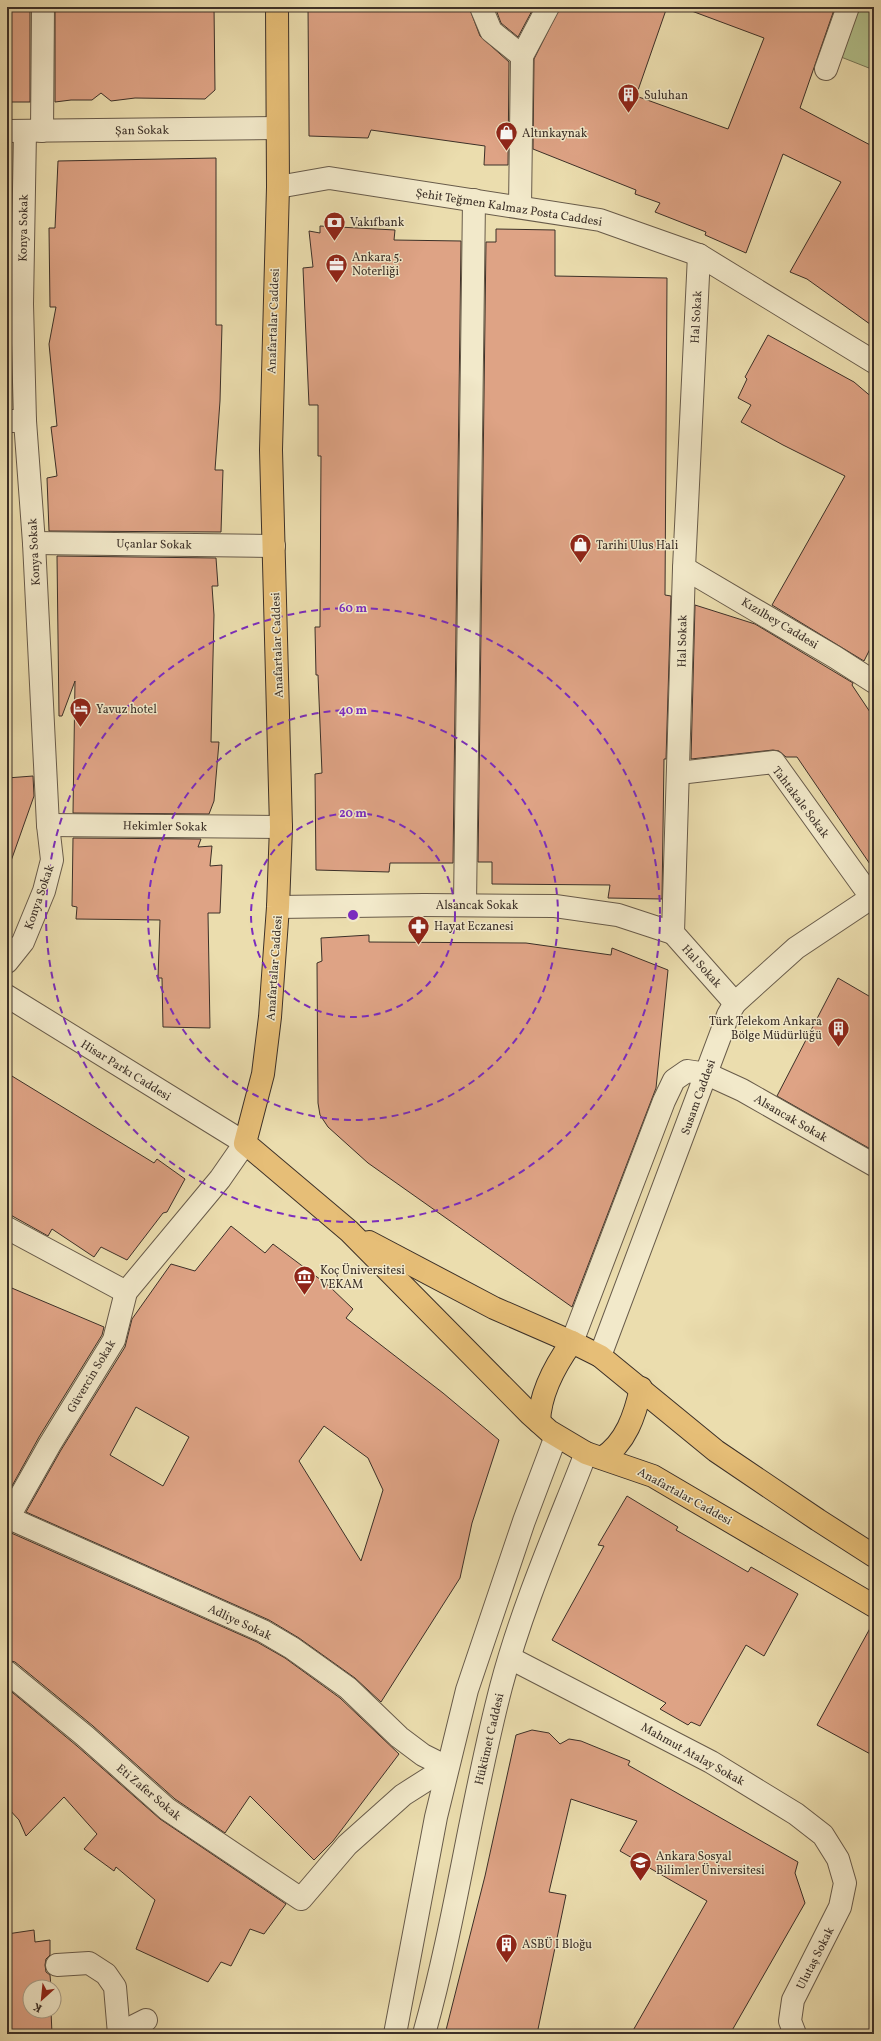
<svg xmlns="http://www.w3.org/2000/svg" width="881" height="2041" font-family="Vollkorn,serif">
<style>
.grass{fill:#b3c28d;stroke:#78795a}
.building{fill:#dea385;stroke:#3c3028;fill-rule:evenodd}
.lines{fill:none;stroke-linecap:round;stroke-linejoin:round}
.minor-casing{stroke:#685b4a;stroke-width:24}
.major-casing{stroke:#3c3028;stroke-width:24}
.minor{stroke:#f2e9ca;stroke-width:22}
.major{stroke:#e6be77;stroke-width:22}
.ring{fill:none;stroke:#7b2cbf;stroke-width:2;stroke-dasharray:7 5}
.labels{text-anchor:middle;stroke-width:3;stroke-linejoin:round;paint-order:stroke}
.poi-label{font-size:12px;fill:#3c3028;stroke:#f2e9ca;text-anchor:start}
.street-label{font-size:12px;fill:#3c3028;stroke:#f2e9ca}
.centre{fill:#7b2cbf;stroke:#f2e9ca;stroke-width:2}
.ring-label{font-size:12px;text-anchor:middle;font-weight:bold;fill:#7b2cbf;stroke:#f2e9ca;stroke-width:3;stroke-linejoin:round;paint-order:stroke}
</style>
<rect width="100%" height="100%" fill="#ebddae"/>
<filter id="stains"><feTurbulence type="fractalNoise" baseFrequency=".005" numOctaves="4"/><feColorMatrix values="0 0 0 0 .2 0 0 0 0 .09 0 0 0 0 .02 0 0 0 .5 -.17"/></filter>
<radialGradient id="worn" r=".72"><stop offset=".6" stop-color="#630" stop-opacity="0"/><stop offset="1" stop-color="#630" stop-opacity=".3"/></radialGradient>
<path class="grass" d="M859,7h15v63l-33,-13z"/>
<g class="building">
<rect x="7" y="7" width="23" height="95"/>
<path d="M55,7h159l1,83 -10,9 -70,-1 -24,3 -10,-8 -9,7h-21l-16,2z"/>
<path d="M308,7h161l11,29 29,26 -1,103h-24l1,-19 -114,-16 -3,8 -59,-2z"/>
<path d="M495,7h39l-16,30 -17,-14z"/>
<path d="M560,7h107l-31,89 92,33 36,-91 -75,-28v-3h146l-35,101 74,39v180l-67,-48 -17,-7 51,-90 -58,-28 -37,99 -41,-18 1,-3 -51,-20 5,-9 -25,-9 1,-4 -103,-41 1,-90z"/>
<path d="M216,158v167h6l-2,76 -5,69h8l-2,62 -172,-1 -2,-53 10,-2 -6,-49 6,-1 -8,-82 7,-37h-6l-1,-79h6l3,-67z"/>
<path d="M320,226l75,4 -1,10 67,1 -8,622h-63l-1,9 -73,-2 -1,-96 7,-1 -4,-98h-2l-1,-48h5l1,-171h-3v-51h-9l-6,-137 10,-1 -4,-36 11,2z"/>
<path d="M496,229l59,1v46l112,2 -2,317 6,1 -5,163h-2l-2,140 -54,-1 2,-13 -118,-1v-22h-14l8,-620h10z"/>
<path d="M768,335l86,47 20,17v242l-10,20 -92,-56 73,-129 -62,-31 -42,-23 10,-17 -13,-7 9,-19 -2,-2z"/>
<path d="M57,556l159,2 2,28h-6l2,29 -3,127h8l-5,59 -5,13 -136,-1 2,-132 -13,35h-3z"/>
<path d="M695,605l60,19 98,59 -1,2 22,33v152l-77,-113h-11l-7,-6 -6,-1 -82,9z"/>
<path d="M33,776l1,20 -23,65h-4v-83z"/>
<path d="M73,838l128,1 -3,8 14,-1 -2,20 12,-1 -2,48h-12l2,115 -47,-1 -1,-49h-4l2,-58 -84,-1 1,-12 -5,-1z"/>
<path d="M369,935v7l157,1 85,12 1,-7 56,22 -12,118 -84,219 -204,-144 -40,-36 -8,-12 -2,-12 -1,-140 5,-2 -1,-23z"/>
<path d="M838,978l36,21v152l-97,-55z"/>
<path d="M7,1073l147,90 3,-4 28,20 -18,33 -4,1 -36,47 -26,-13 -7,10 -42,-28 -4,7 -41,-23z"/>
<path d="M231,1226l34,27 8,-9 56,42 24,23 -7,9 97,75 56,47 -27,83 -12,55 -79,124 -26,-24 -56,-40 -30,-18 -243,-108 35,-62 64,-103 7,-28 39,-55 24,7zM136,1407l53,30 -26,49 -53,-31zM324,1426l44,32 15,32 -22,71 -62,-100z"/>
<path d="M7,1286l97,41 -2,8 -63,102 -32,58z"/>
<path d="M627,1496l51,31 -2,3 72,42 3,-5 47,27 -34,62 -18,-11 -46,81 -9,-4 -3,3 -28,-16 6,-6 -114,-63 52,-94 -6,-1z"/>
<path d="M7,1532h2l248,110 28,16 55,40 59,56 -66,87 -19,19 -64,-64 -25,37 -50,-34 -82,-73 -78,-64 -8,-2z"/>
<path d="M874,1621v135l-57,-31z"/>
<path d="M7,1688l70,58 83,73 126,85 -22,30 -14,-5 -19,37 -10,-4 -13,20 -72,-33 19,-49 -39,-33 -2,4 -30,-22 13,-15 -33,-37 -38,39 -7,-16 -12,-13z"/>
<path d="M532,1730l17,3 11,11 9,-5 12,2 49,20 -2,4 170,97 -3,11 10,30 -75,131h-99l76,-133 -87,-50 17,-30 -66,-22 -22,93 17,3 -29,139h-92l40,-158 31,-141z"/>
<path d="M34,1930l1,12 15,-2v15l-4,4 -1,6 1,7 4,3 1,12h-21v24h21l1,23h-45v-100z"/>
</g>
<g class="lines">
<defs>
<g id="minor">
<path d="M481,7l10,24 31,25"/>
<path d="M826,69l22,-62"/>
<path d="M7,131l270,-3"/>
<path d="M42,131l1,-124"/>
<path d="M278,187l51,-9 271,42 99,35 175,107"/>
<path d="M520,207l2,-151 26,-49"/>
<path d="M699,255l-15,313 -11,365 62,70"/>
<path d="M7,421h18"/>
<path d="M34,543l240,3"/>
<path d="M684,568l151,89 39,25"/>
<path d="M679,773l95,-11 97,135"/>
<path d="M48,825l233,2"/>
<path d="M465,905l9,-705"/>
<path d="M278,907l146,-2 131,1 63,9 55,18"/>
<path d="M7,962l16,-20 21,-51 8,-31 -4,-35 -14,-282 -9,-122 -3,-117 3,-173"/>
<path d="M7,996l238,147 -25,36 -94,113 -12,48 -64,104 -43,76"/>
<path d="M7,1228l119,64"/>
<path d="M572,1342l92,-241 10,-21 13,-9 20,3 35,16 132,75"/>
<path d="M600,1356l128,-341 7,-12 61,-55 78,-52"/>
<path d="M9,1518l254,113 29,17 56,40 51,49 24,18 24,12"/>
<path d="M510,1658l201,104 85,52 27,21 15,24 7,24 -5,24 -47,93 -3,21 5,13"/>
<path d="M7,1672l78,64 82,73 134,90 46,-54 56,-50 44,-28"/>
<path d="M57,1965l32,-2 17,11 9,13 4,47"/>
<path d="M118,2034l28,-14"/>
<path d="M395,2034l41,-217 31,-127 57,-169 32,-85"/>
<path d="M424,2034c32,-114 47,-232 77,-347 21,-80 55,-157 85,-234"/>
</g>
<g id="major">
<path d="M277,7l1,180 -7,263 10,377 -3,80 -8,110 -7,57 -18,69 104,88 181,183 19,17 37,22 67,23 221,130"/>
<path d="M369,1242l125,66 78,34 28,14 116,95 102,69 56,36"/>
<path d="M539,1422c1,-28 17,-58 33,-80"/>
<path d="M602,1458c24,-15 33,-43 39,-70"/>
</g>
</defs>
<use href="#minor" class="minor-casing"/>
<use href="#major" class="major-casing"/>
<use href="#minor" class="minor"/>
<use href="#major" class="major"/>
</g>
<g class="ring">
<circle cx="353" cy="915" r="102"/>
<circle cx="353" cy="915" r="205"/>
<circle cx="353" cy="915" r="307"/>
</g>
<defs>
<symbol id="building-pin" viewBox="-11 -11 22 30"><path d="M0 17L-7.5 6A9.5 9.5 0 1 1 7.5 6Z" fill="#8f2418" stroke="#f2e9ca"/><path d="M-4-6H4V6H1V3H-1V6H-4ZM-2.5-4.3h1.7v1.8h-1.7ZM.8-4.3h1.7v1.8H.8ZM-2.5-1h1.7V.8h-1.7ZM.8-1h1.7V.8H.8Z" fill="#fff"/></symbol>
<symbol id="shop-pin" viewBox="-11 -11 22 30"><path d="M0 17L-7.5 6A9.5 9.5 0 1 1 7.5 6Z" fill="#8f2418" stroke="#f2e9ca"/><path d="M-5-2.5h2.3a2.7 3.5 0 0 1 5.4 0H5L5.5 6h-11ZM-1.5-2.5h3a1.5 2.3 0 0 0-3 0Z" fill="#fff"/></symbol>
<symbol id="bank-pin" viewBox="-11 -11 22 30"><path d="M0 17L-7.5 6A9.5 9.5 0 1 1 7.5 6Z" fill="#8f2418" stroke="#f2e9ca"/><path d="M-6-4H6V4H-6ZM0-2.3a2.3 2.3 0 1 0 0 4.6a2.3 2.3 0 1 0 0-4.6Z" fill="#fff"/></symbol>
<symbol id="office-pin" viewBox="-11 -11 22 30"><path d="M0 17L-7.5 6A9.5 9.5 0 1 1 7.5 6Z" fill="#8f2418" stroke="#f2e9ca"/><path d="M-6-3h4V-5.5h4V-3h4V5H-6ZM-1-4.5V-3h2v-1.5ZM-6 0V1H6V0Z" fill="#fff"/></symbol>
<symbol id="hotel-pin" viewBox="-11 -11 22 30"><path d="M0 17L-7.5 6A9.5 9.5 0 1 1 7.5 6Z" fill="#8f2418" stroke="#f2e9ca"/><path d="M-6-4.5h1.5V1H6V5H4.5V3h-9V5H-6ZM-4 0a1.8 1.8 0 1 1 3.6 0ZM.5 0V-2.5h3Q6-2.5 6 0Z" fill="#fff"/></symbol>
<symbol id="pharmacy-pin" viewBox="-11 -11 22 30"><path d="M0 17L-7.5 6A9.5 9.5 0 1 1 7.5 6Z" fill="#8f2418" stroke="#f2e9ca"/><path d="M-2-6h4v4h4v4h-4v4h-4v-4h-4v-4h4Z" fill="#fff"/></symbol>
<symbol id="museum-pin" viewBox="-11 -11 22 30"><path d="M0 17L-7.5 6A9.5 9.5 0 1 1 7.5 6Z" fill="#8f2418" stroke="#f2e9ca"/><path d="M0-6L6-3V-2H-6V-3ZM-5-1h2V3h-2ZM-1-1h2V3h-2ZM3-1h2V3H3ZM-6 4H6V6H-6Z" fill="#fff"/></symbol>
<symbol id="university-pin" viewBox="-11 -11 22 30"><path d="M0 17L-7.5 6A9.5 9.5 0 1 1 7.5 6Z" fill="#8f2418" stroke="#f2e9ca"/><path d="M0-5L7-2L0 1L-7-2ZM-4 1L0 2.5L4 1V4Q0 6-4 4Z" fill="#fff"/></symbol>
</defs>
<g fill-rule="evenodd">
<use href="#building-pin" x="616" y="82" width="25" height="34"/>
<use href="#shop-pin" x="494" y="120" width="25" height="34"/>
<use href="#bank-pin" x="322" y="210" width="25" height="34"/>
<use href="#office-pin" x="324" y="252" width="25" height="34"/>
<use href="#shop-pin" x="568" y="532" width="25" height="34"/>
<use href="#hotel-pin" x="68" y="696" width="25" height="34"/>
<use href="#pharmacy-pin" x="406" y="914" width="25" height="34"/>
<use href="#building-pin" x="826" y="1016" width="25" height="34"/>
<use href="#museum-pin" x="292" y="1264" width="25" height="34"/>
<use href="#university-pin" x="628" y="1850" width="25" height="34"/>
<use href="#building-pin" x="494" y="1932" width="25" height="34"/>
</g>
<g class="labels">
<g class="poi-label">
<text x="644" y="99">Suluhan</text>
<text x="522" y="137">Altınkaynak</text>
<text x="350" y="226">Vakıfbank</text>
<text x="352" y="261">Ankara 5.<tspan x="352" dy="14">Noterliği</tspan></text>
<text x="596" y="549">Tarihi Ulus Hali</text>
<text x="96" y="713">Yavuz hotel</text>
<text x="434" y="930">Hayat Eczanesi</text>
<text x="822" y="1025" text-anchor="end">Türk Telekom Ankara<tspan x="822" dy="14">Bölge Müdürlüğü</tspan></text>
<text x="320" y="1274">Koç Üniversitesi<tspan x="320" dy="14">VEKAM</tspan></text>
<text x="656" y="1860">Ankara Sosyal<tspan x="656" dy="14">Bilimler Üniversitesi</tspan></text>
<text x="522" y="1948">ASBÜ I Bloğu</text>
</g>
<g class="street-label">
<text transform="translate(142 130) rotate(-1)" y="4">Şan Sokak</text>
<text transform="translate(509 207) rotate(9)" y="4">Şehit Teğmen Kalmaz Posta Caddesi</text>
<text transform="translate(23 228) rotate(-89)" y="4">Konya Sokak</text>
<text transform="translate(696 317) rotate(-87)" y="4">Hal Sokak</text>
<text transform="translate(273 321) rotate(-88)" y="4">Anafartalar Caddesi</text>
<text transform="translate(154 544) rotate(1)" y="4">Uçanlar Sokak</text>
<text transform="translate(34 552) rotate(-93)" y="4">Konya Sokak</text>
<text transform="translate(780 623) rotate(31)" y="4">Kızılbey Caddesi</text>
<text transform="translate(682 641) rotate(-89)" y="4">Hal Sokak</text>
<text transform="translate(277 645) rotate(-92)" y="4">Anafartalar Caddesi</text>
<text transform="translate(801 802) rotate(53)" y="4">Tahtakale Sokak</text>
<text transform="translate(165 826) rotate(1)" y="4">Hekimler Sokak</text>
<text transform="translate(39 897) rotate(-71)" y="4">Konya Sokak</text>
<text x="477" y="909">Alsancak Sokak</text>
<text transform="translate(702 966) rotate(48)" y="4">Hal Sokak</text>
<text transform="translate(274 968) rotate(-86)" y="4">Anafartalar Caddesi</text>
<text transform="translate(126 1070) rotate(32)" y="4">Hisar Parkı Caddesi</text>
<text transform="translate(698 1097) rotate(-70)" y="4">Susam Caddesi</text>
<text transform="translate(791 1118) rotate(30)" y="4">Alsancak Sokak</text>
<text transform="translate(91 1376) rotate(-59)" y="4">Güvercin Sokak</text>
<text transform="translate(685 1496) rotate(29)" y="4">Anafartalar Caddesi</text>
<text transform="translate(240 1622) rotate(25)" y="4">Adliye Sokak</text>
<text transform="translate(489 1739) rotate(-77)" y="4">Hükümet Caddesi</text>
<text transform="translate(693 1754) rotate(29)" y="4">Mahmut Atalay Sokak</text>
<text transform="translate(149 1792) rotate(40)" y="4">Eti Zafer Sokak</text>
<text transform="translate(815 1958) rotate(-63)" y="4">Ulutaş Sokak</text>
</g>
</g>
<circle cx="353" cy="915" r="6" class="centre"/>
<g class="ring-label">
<text x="353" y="612">60 m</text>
<text x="353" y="714">40 m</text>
<text x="353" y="817">20 m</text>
</g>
<rect width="881" height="2041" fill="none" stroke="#ebddae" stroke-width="24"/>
<rect x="8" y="8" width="865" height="2025" fill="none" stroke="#3c3028" stroke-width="2"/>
<rect x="12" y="12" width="857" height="2017" fill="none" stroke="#3c3028"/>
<g transform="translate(42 1999) rotate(207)"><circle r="19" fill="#f2e9ca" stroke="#a99f89"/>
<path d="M0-3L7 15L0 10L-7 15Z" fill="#8f2418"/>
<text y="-6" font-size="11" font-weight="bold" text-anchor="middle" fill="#3c3028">K</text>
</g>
<rect width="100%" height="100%" filter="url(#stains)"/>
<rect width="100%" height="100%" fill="url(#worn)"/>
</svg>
